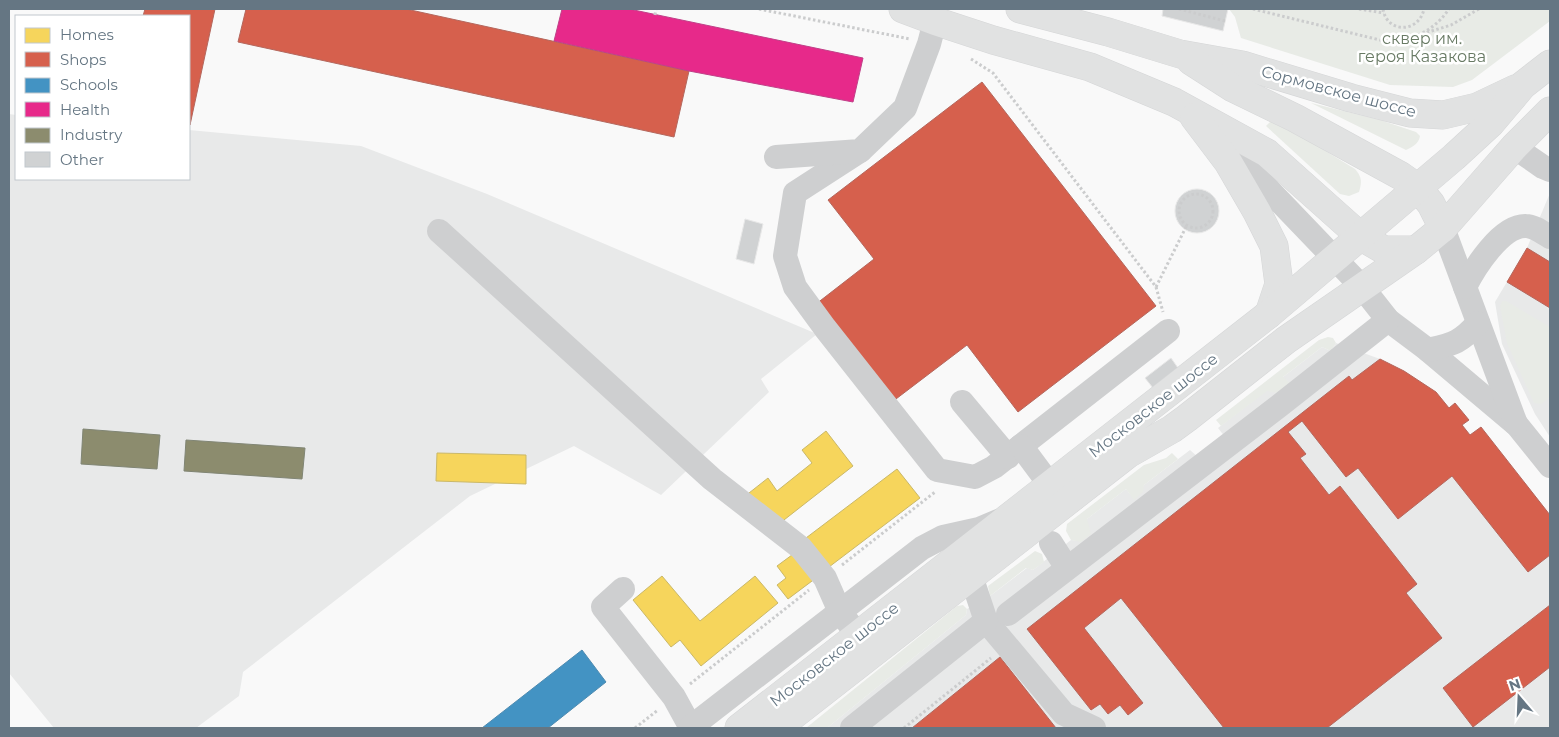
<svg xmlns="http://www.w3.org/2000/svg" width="1559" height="737" font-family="Montserrat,sans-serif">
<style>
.built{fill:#e8e9e9}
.green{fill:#e8ebe6}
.homes{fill:#f6d55c;stroke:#cab868}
.shops{fill:#d6604d;stroke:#b4675d}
.schools{fill:#4393c3;stroke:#4d8ab0}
.health{fill:#e7298a;stroke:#c04088}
.industry{fill:#8c8c6e;stroke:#808574}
.building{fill:#d0d2d3;stroke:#e8e8e8}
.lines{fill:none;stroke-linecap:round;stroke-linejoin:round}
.major-casing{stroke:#d5d6d7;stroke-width:29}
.path{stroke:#cbcccd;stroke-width:3;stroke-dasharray:2.5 2.5;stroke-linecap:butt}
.minor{stroke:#cecfd0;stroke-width:24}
.major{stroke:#e1e2e2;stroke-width:28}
.labels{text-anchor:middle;stroke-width:5;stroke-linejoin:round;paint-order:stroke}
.park-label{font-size:16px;fill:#687a64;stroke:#fff}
.street-label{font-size:16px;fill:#657683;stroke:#fff}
</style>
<rect width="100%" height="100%" fill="#f9f9f9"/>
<g class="built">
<path d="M9,114l7,1v64h173v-49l172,16 126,48 330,140 -56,45 8,13 -108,103 -87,-49 -104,50 -227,176 -4,24 -43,32h-142l-45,-55z"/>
<path d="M1550,193v244l-15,-23 -33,-70 -7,-42 32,-54z"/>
<path d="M1336,343l44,16 24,12 32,21 13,16 6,-5 14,17 -6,5 7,10 11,-8 69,88v213h-723l139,-113 1,-6 23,-13 37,-28 6,2 38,-30 10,1 6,-22 39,-30 8,10 10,-14 46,-35 9,8 26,-21 -7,-9 49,-38 16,4v-17l39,-30 9,4z"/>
</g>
<g class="green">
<path d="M1229,9h321v12l-78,59 -19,7 -63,-2 -149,-47 -6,-21z"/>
<path d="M1311,103l69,17 36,12 4,4c-1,7 -7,11 -14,14z"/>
<path d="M1273,119l82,50c7,8 7,13 4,23l-10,4 -9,-2 -74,-68z"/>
<path d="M1502,301h4l44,26v70l-9,7 -7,-1 -27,-60 -7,-37z"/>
<path d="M1328,337l5,1 3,5 -5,8 -9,-4 -39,30 7,6 -7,11 -16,-3 -46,35 -5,-6 103,-80z"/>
<path d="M1172,453l6,6 -34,26 -1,7 -9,8 -8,-11 -39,30 4,15 -10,8 -10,-2 -5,-9 1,-7 77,-59 22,-7z"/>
<path d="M1035,551l7,3 2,8 -11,8 -7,-2 -36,28 -2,-10z"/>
<path d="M963,605l4,4 -1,6 -139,113h-21l151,-122z"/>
</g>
<g class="homes">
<path d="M826,431l27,35 -78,61 -26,-34 19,-15 9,13 35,-28 -10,-13z"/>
<path d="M437,453l89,2v29l-90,-3z"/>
<path d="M897,469l23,29 -95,72 -23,-29z"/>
<path d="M796,552l20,26 -28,21 -11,-14 9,-7 -9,-12z"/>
<path d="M662,576l38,45 55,-45 23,27 -77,63 -21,-26 -9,7 -38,-47z"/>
</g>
<g class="shops">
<path d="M145,9h70l-25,116 -1,-109h-46z"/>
<path d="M246,9h160l283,62 -15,66 -436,-95z"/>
<path d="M982,82l174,224 -138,106 -51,-67 -75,57 -76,-98 58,-45 -46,-59z"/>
<path d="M1527,248l23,14v46l-43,-26z"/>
<path d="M1380,359l24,12 32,21 13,16 6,-5 14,17 -7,5 8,10 11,-8 69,88v40l-22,17 -76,-96 -54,43 -40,-51 -12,9 -44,-56 -14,11 18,22 -6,4 29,37 11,-9 77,98 -11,9 36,45 -115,90h-103l-103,-130 -37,30 59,75 -15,12 -8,-10 -12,9 -8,-10 -9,6 -64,-81 322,-253 3,4z"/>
<path d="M1550,605v62l-77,60 -30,-39z"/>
<path d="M1000,657l56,71h-144z"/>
</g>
<path class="schools" d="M582,650l24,32 -58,46h-66z"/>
<path class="health" d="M562,9h67l234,49 -10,44 -164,-31 -135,-30z"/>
<g class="industry">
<path d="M83,429l77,6 -3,34 -76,-5z"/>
<path d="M186,440l119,8 -3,31 -118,-8z"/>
</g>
<g class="building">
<path d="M1163,9h65l-5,22 -61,-15z"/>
<circle cx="1197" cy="211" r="22"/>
<path d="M745,219l18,5 -9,40 -18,-5z"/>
<path d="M1171,358l7,10 -25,20 -8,-10z"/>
</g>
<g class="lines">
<defs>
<g id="major">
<path d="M903,9l32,12 58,19 97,27 84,35 93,51 93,83 24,14h32"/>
<path d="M1020,9l88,23 72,22 62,11 109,33 59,15 33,2 34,-8 38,-18"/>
<path d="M1191,61l42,27 62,30 106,58 17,12 13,16 12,24"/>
<path d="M1194,117l34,45 29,50 17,34 5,38 -10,30"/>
<path d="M739,728l530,-414 185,-157 37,-34 32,-38 27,-21"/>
<path d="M777,728l351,-274 44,-25 15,-11 99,-78 130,-90 27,-22 71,-81 36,-36"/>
</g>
</defs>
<use href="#major" class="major-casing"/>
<g class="path">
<path d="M759,9l151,30"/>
<path d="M1179,9l46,12"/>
<path d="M1253,9l131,32c26,2 50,-10 65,-32"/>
<path d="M1359,9l25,4"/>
<path d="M1383,9c4,25 36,24 41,0"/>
<path d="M655,15l1,-6"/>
<path d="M1422,34l29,-9 28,-16"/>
<path d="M971,59l22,14 163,214 7,25"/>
<circle cx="1196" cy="211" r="17"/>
<path d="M1156,287l31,-62"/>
<path d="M842,565l93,-73"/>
<path d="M690,684l119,-94"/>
<path d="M635,728l23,-18"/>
<path d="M904,728l87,-70"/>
</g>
<g class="minor">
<path d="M1228,140l13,21 121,126 26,33 40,30 89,75 33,41"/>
<path d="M1514,147l29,20 7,3"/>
<path d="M860,151l-65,42 -10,63 10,31 30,41 112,142 38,7 19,-10 174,-136"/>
<path d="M776,157l84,-6 45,-43 24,-64 6,-23"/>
<path d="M1443,228l73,196"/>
<path d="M439,231l273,248 89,69 24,30 15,34 18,23"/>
<path d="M1465,287c9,-18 36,-62 61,-61 8,0 17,7 24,11"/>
<path d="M1428,350c25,-6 32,-7 50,-27"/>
<path d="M962,402l46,55"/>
<path d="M1021,446l29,39"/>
<path d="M1051,543l16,25"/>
<path d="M971,576l15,45 78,93 30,14"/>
<path d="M623,589l-20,18 71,90 17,31"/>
<path d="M1008,614l271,-208 109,-86"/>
<path d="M691,727l231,-179 21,-11 36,-8 19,-8"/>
<path d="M852,728l134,-107"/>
</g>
<use href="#major" class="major"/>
</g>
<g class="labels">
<g class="park-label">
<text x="1422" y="44">сквер им.<tspan x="1422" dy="18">героя Казакова</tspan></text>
</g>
<g class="street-label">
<text transform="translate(1339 91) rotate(15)" y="6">Сормовское шоссе</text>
<text transform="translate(1153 405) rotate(-38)" y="6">Московское шоссе</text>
<text transform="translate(834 654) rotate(-38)" y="6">Московское шоссе</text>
</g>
</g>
<rect width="1559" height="737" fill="none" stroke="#657683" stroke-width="20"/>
<rect x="15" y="15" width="175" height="165" fill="#ffffff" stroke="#c1c8cd"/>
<rect x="25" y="28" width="25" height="15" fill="#f6d55c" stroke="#c1c8cd"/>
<text x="60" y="40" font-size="15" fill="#657683">Homes</text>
<rect x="25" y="52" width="25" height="15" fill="#d6604d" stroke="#c1c8cd"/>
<text x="60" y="65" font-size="15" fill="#657683">Shops</text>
<rect x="25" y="78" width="25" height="15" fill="#4393c3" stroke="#c1c8cd"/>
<text x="60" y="90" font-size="15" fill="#657683">Schools</text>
<rect x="25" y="102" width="25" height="15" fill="#e7298a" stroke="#c1c8cd"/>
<text x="60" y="115" font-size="15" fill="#657683">Health</text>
<rect x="25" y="128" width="25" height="15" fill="#8c8c6e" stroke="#c1c8cd"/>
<text x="60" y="140" font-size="15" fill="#657683">Industry</text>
<rect x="25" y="152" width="25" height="15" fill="#d0d2d3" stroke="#c1c8cd"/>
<text x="60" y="165" font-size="15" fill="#657683">Other</text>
<g transform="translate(1519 697) rotate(341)" stroke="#ffffff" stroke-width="4" paint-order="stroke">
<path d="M0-4L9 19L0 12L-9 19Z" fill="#657683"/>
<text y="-8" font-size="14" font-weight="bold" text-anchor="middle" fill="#657683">N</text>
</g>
</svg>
